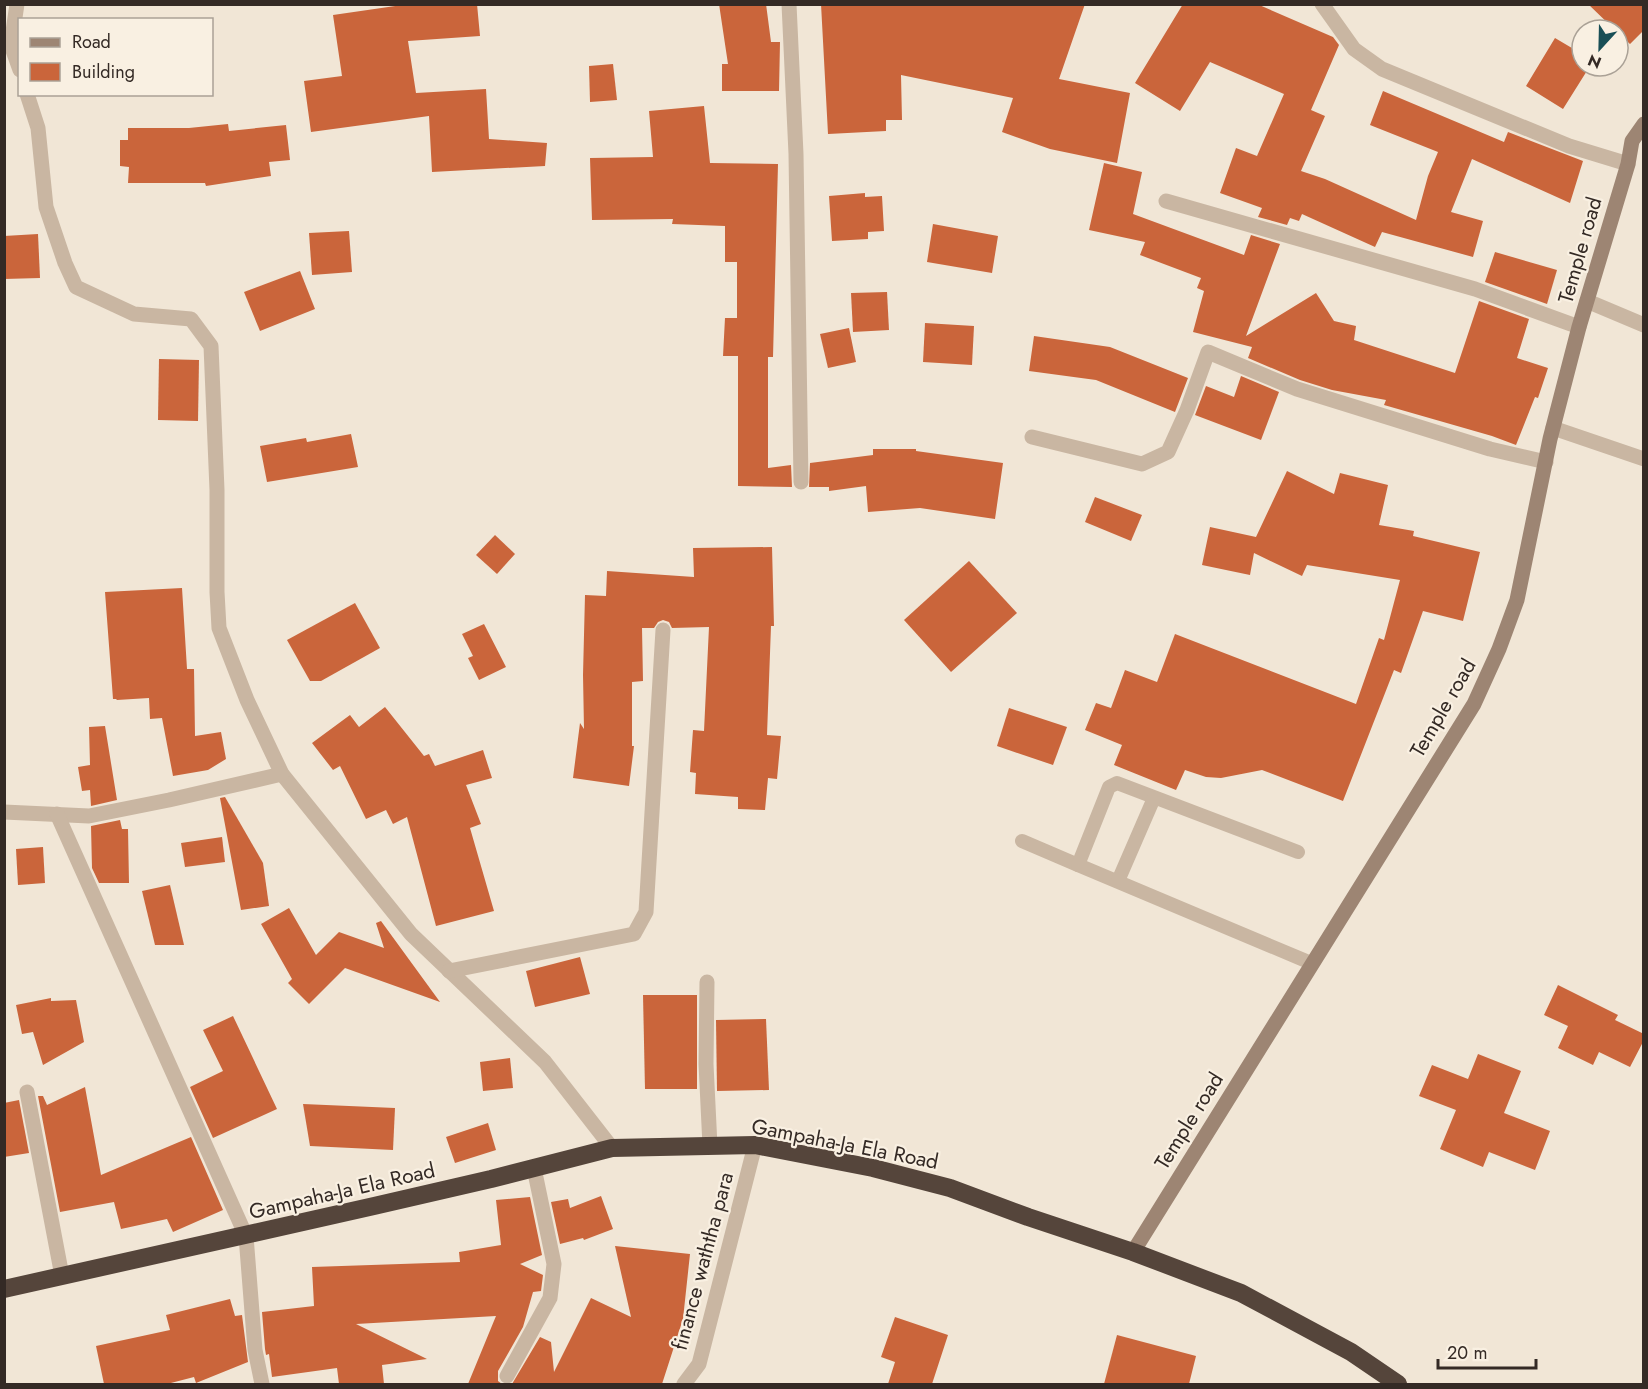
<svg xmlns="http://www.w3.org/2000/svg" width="1648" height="1389" font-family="Jost,sans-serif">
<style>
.building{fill:#ca653b}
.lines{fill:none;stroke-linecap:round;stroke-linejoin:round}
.lane{stroke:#c9b6a2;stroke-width:14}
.street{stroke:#c9b6a2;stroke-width:15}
.secondary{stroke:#9d8573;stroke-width:15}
.highway{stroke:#55453b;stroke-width:18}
.labels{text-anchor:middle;stroke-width:4.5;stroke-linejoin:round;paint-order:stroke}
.street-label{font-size:21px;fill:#342a25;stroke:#f9f0e2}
</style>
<rect width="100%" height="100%" fill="#f1e6d6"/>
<g class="building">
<path d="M409,4h68l3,32 -72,5 8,52 70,-4 3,50 58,4 -2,23 -113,6 -3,-56 -118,16 -7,-51 38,-5 -9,-61z"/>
<path d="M719,4h47l5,38h9l-1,49h-57v-27h6z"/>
<path d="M821,4h264l-26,75 71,14 -13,70 -67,-14 -48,-17 11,-34 -112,-23 1,45h-16v11l-58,3z"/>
<path d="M1183,4h74l76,33 6,8 -28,65 14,6 -24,55 24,8 91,41 12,-44 10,-24 -68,-27 13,-34 121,51 4,-10 75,29 -13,42 -98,-44 -21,53 32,9 -10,36 -91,-25 -7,15 -73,-33 -3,7 -9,-3 -3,7 -29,-8 4,-9 -42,-15 16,-45 21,8 27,-62 -74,-32 -30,49 -45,-28z"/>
<path d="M1588,4h56v26l-14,14 -12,-11v-3h-3z"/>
<path d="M1555,38l27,16v12h8l-27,43 -37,-23z"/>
<path d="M613,64l4,36 -27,2 -1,-36z"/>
<path d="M704,106l6,57 68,1 -5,193h-5v111l23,-3 1,22 -54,-1v-130h-15l2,-38h12v-56h-12v-36l-53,-2 1,-5 -81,1 -2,-62 63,-1 -4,-46z"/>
<path d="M228,124l1,7 57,-6 4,35 -21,2 2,14 -65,10 -1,-3h-77l1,-16 -9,-1v-26h8v-12h61z"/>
<path d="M1104,163l38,9 -9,42 111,41 7,-20 29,9 -34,92 70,-43 18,28 22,5 -2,14 101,33 24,-72 50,18 -12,39 31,10 -10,30 -3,-1 -19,48 -24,-9 -108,-31 2,-5 -54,-10 -32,-10 -52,-22 4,-11 -59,-15 11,-41 -7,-3 4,-10 -61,-23 5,-13 -56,-12z"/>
<path d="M865,193v4l17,-1 2,35 -16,1v7l-36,2 -3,-45z"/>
<path d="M933,224l65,12 -6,37 -65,-11z"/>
<path d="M349,231l3,41 -40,3 -3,-42z"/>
<path d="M38,234l2,44 -36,1v-43z"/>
<path d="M1495,252l62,18 -10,34 -62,-22z"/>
<path d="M300,271l15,38 -55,22 -16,-39z"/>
<path d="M887,292l2,38 -36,2 -2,-39z"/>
<path d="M925,323l49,3 -2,39 -49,-3z"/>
<path d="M849,328l7,34 -28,6 -8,-34z"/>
<path d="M1034,336l76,11 78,31 -13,34 -79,-32 -67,-9z"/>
<path d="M159,359l40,1 -1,61 -40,-1z"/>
<path d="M1241,376l38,16 -18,48 -66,-25 11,-29 28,11z"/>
<path d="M351,434l7,33 -91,15 -7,-36 46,-8 1,4z"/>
<path d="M873,449h43v2l87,12 -8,56 -75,-11 -52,4 -2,-26 -37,5v-4h-20l1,-24 63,-8z"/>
<path d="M1287,471l47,23 6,-21 48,12 -9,40 35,6 -1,5 67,16 -17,69 -40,-10 -22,62 -7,-3 -51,131 -81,-31 -41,8 -15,-1 -21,-7 -9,20 -62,-25 8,-20 -37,-15 11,-27 15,5 14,-38 32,12 18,-48 181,70 23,-66 5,2 16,-60 -93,-15 -5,11 -48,-23 -4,22 -48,-10 8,-38 46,10z"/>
<path d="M1095,497l47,18 -11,26 -46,-19z"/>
<path d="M495,535l20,19 -18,20 -21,-19z"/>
<path d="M772,547l2,79h-3l-4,109 14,1 -4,43 -9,-1 -3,32 -27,-1v-12l-43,-3 1,-21 -6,-1 3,-42 11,1 5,-104 -37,1 -3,-6 -6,-2 -5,2 -4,6h-12l1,53 -11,1v64h2l-5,40 -56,-8 7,-55 4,6 -1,-54 2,-80 21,1 1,-25 87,6 -1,-29z"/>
<path d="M969,561l48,52 -66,59 -47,-52z"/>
<path d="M182,588l5,81h7l1,67 26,-4 5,27 -18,11 -35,6 -11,-58 -12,1 -1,-21 -32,2 -1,-1h-3l-8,-107z"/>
<path d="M355,603l25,45 -59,33h-11l-23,-41z"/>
<path d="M484,624l22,43 -27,13 -11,-22 5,-2 -11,-22z"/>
<path d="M385,707l39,49 5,-2 6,12 48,-16 9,28 -26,7 15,39 -11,4 24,83 -58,15 -29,-109 -14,7 -7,-14 -20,9 -26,-53 -7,4 -21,-27 38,-28 9,12z"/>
<path d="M1009,708l58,19 -14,38 -56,-19z"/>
<path d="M105,726l12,74 -26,6 -1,-16 -8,1 -4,-24 12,-2 -1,-38z"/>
<path d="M225,797l38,66 6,43 -28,4 -21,-112z"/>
<path d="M120,820l2,9h6l1,54h-30l-7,-15 -1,-42z"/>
<path d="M222,837l3,25 -40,5 -4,-24z"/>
<path d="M43,847l2,36 -27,2 -2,-36z"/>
<path d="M170,885l14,60h-29l-13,-54z"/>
<path d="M289,908l27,47 23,-23 45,16 -8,-25 5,-2 59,81 -95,-34 -36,36 -21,-21 4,-4 -31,-55z"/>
<path d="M580,957l10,37 -55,13 -9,-36z"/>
<path d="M1558,985l60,30 -3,5 29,14v6l-14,27 -31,-15 -6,13 -35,-17 10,-22 -24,-11z"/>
<path d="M643,995h54v94h-52z"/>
<path d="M51,998v3l25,-1 8,42 -41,23 -10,-33 -11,2 -6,-29z"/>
<path d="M233,1016l44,93 -64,29 -23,-51 33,-16 -20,-41z"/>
<path d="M766,1019l3,71 -52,1 -1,-71z"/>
<path d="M1478,1054l43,17 -17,42 46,18 -15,39 -46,-18 -6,15 -43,-18 16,-39 -37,-14 13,-31 36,14z"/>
<path d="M510,1058l3,30 -30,3 -3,-29z"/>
<path d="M85,1087l16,88 90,-38 32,73 -50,22 -6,-13 -46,10 -7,-27 -54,10 -22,-116h5l4,9z"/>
<path d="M19,1100l10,53 -25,4v-54z"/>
<path d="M303,1104l92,4 -2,42 -83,-4z"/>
<path d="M488,1123l8,27 -41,13 -9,-26z"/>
<path d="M601,1196l12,33 -29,11 -1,-2 -23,6 -9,-42 17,-3 2,9z"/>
<path d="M530,1197l12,58 -22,9 23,11 -2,16 -8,1 -10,35 -25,44v10l4,3h-34l28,-68 -140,8 71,35 -45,6 2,19h-45l-2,-16 -65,9 -3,-23 -3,1 -1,-6 -3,-37 52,-6 -2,-39 148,-5 -1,-10 42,-7 -5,-45z"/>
<path d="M615,1246l75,8 -7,65 -21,65h-150l28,-47 11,5 3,30 37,-74 40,19z"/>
<path d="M230,1299l5,17 7,-1 6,47 -52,21 -2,-6 -27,7h-63l-8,-38 74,-16 -4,-15z"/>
<path d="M895,1317l53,18 -16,49h-44l7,-22 -14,-5z"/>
<path d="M1117,1335l79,21 -7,28h-85z"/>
</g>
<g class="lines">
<g class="lane">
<path d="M1022,841l56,24"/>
<path d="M1298,852l-181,-69 -8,4 -31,78 233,98"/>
<path d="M1118,881l36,-83"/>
</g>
<g class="street">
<path d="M17,4l-6,41 9,25"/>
<path d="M789,4l7,150 5,328"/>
<path d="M1322,4l32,45 28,20 187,77 59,18"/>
<path d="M27,94l11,34 8,79 19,56 11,24 58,27 57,5 20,27 6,144v102l2,36 28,72 35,74 129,160 134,128 67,86"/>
<path d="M1166,201l309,88 104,38"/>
<path d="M1587,301l57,24"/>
<path d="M1553,428l91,31"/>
<path d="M1032,437l110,27 26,-12 19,-42 21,-58 89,37 193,60 56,13"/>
<path d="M4,812l85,4 80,-16 113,-26"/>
<path d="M57,814l189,422 9,114 7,34"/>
<path d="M449,971l185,-37 12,-22 17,-282"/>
<path d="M707,982l-1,82 4,82"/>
<path d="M27,1092l35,184"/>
<path d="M507,1376l43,-78 4,-34 -20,-96"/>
<path d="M684,1384l15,-20 56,-219"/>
</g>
<path class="secondary" d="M1133,1252l341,-548 25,-55 18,-49 33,-161 29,-112 49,-163 4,-23 12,-17"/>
<path class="highway" d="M4,1289l370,-83 117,-27 121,-31 143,-3 118,23 77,20 78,29 105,35 108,41 110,59 47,32"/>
</g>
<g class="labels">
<g class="street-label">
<text transform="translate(1580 250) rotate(-74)" y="7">Temple road</text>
<text transform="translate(1443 708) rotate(-60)" y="7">Temple road</text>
<text transform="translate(1189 1121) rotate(-58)" y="7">Temple road</text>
<text transform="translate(845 1144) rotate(11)" y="7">Gampaha-Ja Ela Road</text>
<text transform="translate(342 1191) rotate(-13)" y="7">Gampaha-Ja Ela Road</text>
<text transform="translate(703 1261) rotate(-75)" y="7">finance waththa para</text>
</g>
</g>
<rect width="1648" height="1389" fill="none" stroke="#342a25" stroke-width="12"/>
<rect x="18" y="18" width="195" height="78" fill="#f9f0e2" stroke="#aaa196" stroke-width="1.5"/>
<rect x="30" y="38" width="30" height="9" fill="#9d8573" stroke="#aaa196" stroke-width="1.5"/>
<text x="72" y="48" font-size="18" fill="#342a25">Road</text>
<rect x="30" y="63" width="30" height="18" fill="#ca653b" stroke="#aaa196" stroke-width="1.5"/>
<text x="72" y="78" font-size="18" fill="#342a25">Building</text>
<g transform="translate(1600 48) rotate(202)"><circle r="28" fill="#f9f0e2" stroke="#aaa196" stroke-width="1.5"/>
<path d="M0-4.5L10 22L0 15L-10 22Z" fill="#194f56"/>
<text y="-9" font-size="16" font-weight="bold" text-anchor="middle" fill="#342a25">N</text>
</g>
<path d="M1438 1359v9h98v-9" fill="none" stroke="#342a25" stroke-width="3"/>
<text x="1447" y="1359" font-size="18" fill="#342a25" stroke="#f9f0e2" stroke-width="4.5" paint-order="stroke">20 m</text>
</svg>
